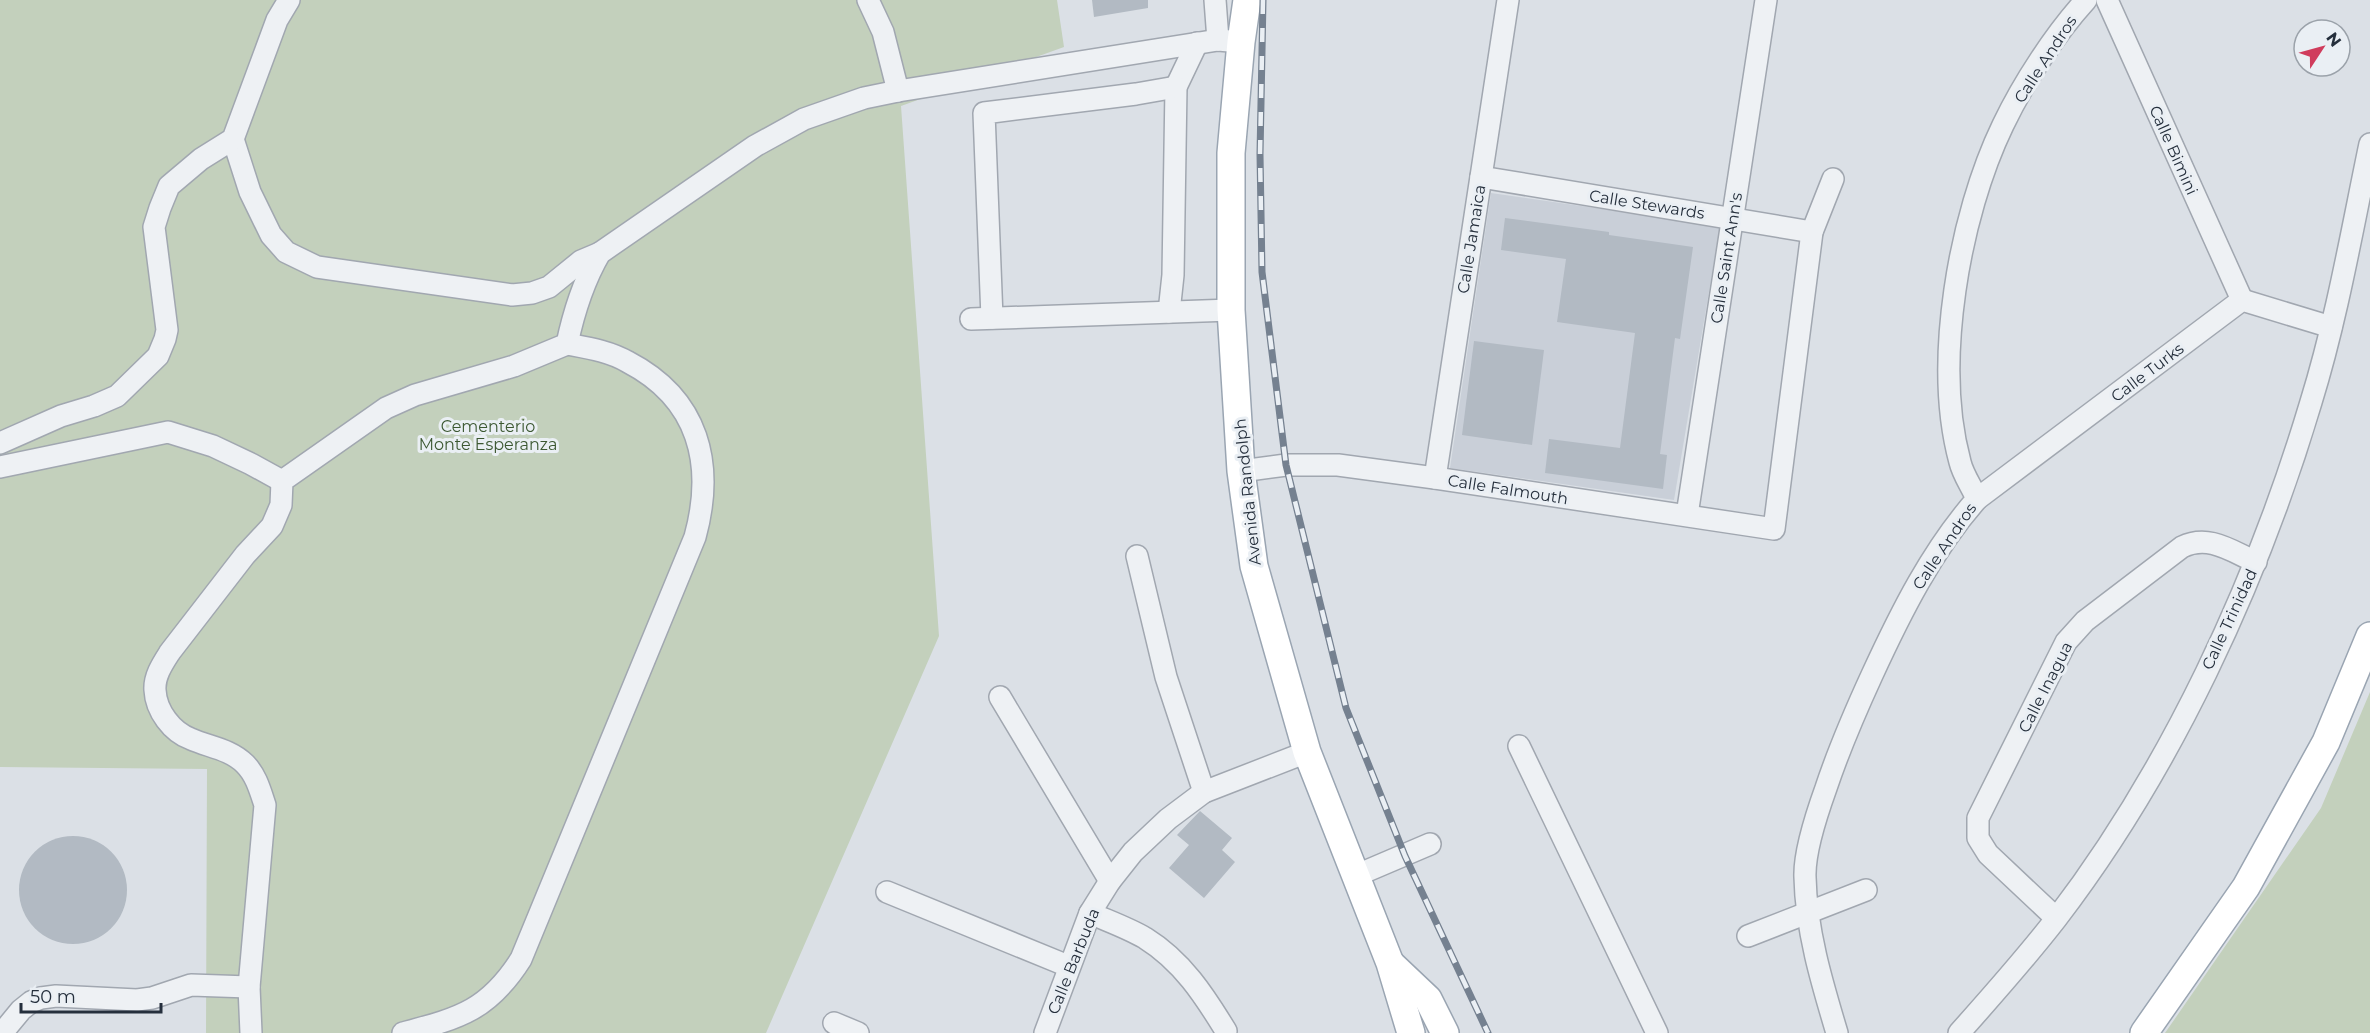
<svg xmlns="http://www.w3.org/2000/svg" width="2370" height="1033" font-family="Montserrat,sans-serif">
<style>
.built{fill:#c9cfd8}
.green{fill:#c3d0bc}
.building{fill:#b2bac3}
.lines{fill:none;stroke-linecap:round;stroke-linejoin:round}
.minor-casing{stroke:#a1a7b0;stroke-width:24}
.major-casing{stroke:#9aa5b2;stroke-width:30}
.minor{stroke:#eef1f4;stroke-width:21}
.major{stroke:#fff;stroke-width:27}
.rail-casing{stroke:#758190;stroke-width:7}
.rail{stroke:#eaeff4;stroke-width:4.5;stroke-dasharray:14;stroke-linecap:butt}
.labels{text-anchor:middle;stroke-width:6;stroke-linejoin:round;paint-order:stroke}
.street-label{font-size:16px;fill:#252f3c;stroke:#eaeff4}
.park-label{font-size:16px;fill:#3c5832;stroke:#eaeff4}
</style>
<rect width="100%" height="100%" fill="#dbe0e6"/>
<path class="built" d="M1491,193l229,33 -46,274 -224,-32z"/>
<g class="green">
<path d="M0,0h1057l7,47 -163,59 38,530 -173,397h-560l1,-264 -207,-2z"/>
<path d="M2370,692v341h-205l156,-225z"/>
</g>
<g class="building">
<path d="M1092,0h56v8l-54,9z"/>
<path d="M1505,218l104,14v3l84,12 -13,92 -5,-1 -15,116 7,1 -4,34 -118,-16 4,-34 71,9 15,-115 -78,-11 9,-63 -65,-9z"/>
<path d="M1474,341l70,9 -12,95 -70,-10z"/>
<path d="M1200,811l32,27 -10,12 13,12 -31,36 -35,-30 20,-23 -12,-10z"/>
<circle cx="73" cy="890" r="54"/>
</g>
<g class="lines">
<defs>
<g id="minor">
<path d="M868,0l15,32 15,59"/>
<path d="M1215,0l3,40"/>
<path d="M2107,0l135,300"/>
<path d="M233,139l17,53 21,43 15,17 31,15 195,28 20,-2 17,-6 32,-26 19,-8"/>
<path d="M1481,177l331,55"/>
<path d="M1169,312l4,-37 3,-188 21,-44"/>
<path d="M992,318l-8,-205 152,-19 40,-7"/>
<path d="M971,319l260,-9"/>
<path d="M0,443l61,-27 33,-10 23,-10 41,-40 7,-17 2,-9 -13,-103 6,-19 9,-22 32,-27 32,-20 44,-119 12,-20"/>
<path d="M0,467l168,-35 45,14 38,18 31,17"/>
<path d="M1241,471l45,-6h52l97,13 339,51 38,-297 21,-53"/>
<path d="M1435,478l73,-478"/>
<path d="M1977,499l265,-199 89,27"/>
<path d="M1687,515l79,-515"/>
<path d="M1137,556l29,121 38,115"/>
<path d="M1000,697l110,184"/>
<path d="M1519,746l138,287"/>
<path d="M1355,876l75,-32"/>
<path d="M887,892l181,74"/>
<path d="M1090,913c18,8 38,15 55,25 37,23 59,57 81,93"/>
<path d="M2056,918l-68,-64 -10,-16v-20l88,-176 19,-21 97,-74c27,-13 49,4 74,15"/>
<path d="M1748,936l118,-46"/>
<path d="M834,1023l24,10"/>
<path d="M2,1033l19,-23 10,-8 10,-4 15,-2 81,4 15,-2 39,-13 58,2"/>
<path d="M251,1033l-2,-46 16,-182c-5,-15 -9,-30 -20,-41 -15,-15 -36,-17 -54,-25 -19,-7 -35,-28 -36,-49 -1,-14 8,-27 15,-38l75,-97 27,-29 9,-21 1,-24 104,-73 29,-13 99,-29 53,-22c7,-33 16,-62 33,-91l155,-107 49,-27 60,-21 34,-7 320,-51 23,2"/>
<path d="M403,1033c56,-15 85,-22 118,-74l174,-422c20,-73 4,-138 -67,-175 -19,-11 -40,-14 -61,-18"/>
<path d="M1045,1033l45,-120 20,-32 23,-29 35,-33 36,-27 103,-40"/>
<path d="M1837,1033c-15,-50 -31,-103 -32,-156 -1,-25 12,-64 21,-89 13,-39 29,-76 46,-113 29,-63 60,-125 105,-176 -5,-12 -14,-24 -17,-37 -27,-99 -1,-246 43,-337 20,-42 52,-91 83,-125"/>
<path d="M1959,1033c33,-37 66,-74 97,-114 115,-150 201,-336 255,-517 26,-84 41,-172 59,-258"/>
</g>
<g id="major">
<path d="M1247,0l-6,42 -10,111v157l10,161 13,95 53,186 83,211 21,70"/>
<path d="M1391,964l37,35 17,34"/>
<path d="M2144,1033l102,-146 80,-145 44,-106"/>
</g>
</defs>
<use href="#minor" class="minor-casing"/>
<use href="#major" class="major-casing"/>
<use href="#minor" class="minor"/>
<use href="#major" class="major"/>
<defs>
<path id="rail" d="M1263,0l-3,154 2,118 24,193 60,243 59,148 83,177"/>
</defs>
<use href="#rail" class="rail-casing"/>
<use href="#rail" class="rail"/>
</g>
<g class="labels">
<g class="street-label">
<text transform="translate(2045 59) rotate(-57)" y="6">Calle Andros</text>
<text transform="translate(2174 150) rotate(66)" y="6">Calle Bimini</text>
<text transform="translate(1647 204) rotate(9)" y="6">Calle Stewards</text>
<text transform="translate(1471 239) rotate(-81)" y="6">Calle Jamaica</text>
<text transform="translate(1726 258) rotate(-81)" y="6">Calle Saint Ann's</text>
<text transform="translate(2147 372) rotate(-37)" y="6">Calle Turks</text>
<text transform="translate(1508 489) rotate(9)" y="6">Calle Falmouth</text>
<text transform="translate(1247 492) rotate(-96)" y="6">Avenida Randolph</text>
<text transform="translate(1944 546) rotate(-56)" y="6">Calle Andros</text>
<text transform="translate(2229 619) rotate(-65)" y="6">Calle Trinidad</text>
<text transform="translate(2045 687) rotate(-63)" y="6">Calle Inagua</text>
<text transform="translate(1073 961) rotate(-68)" y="6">Calle Barbuda</text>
</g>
<g class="park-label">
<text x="488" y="432">Cementerio<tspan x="488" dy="18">Monte Esperanza</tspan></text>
</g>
</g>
<g transform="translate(2322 48) rotate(54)"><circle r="28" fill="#eaeff4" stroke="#9ba2aa" stroke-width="1.5"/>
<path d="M0-4.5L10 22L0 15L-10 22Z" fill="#d03c5c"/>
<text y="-9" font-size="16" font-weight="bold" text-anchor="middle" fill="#252f3c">N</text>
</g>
<path d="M21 1003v9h140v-9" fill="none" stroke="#252f3c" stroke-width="3"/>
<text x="30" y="1003" font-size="18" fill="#252f3c" stroke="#eaeff4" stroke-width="4.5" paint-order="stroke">50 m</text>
</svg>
